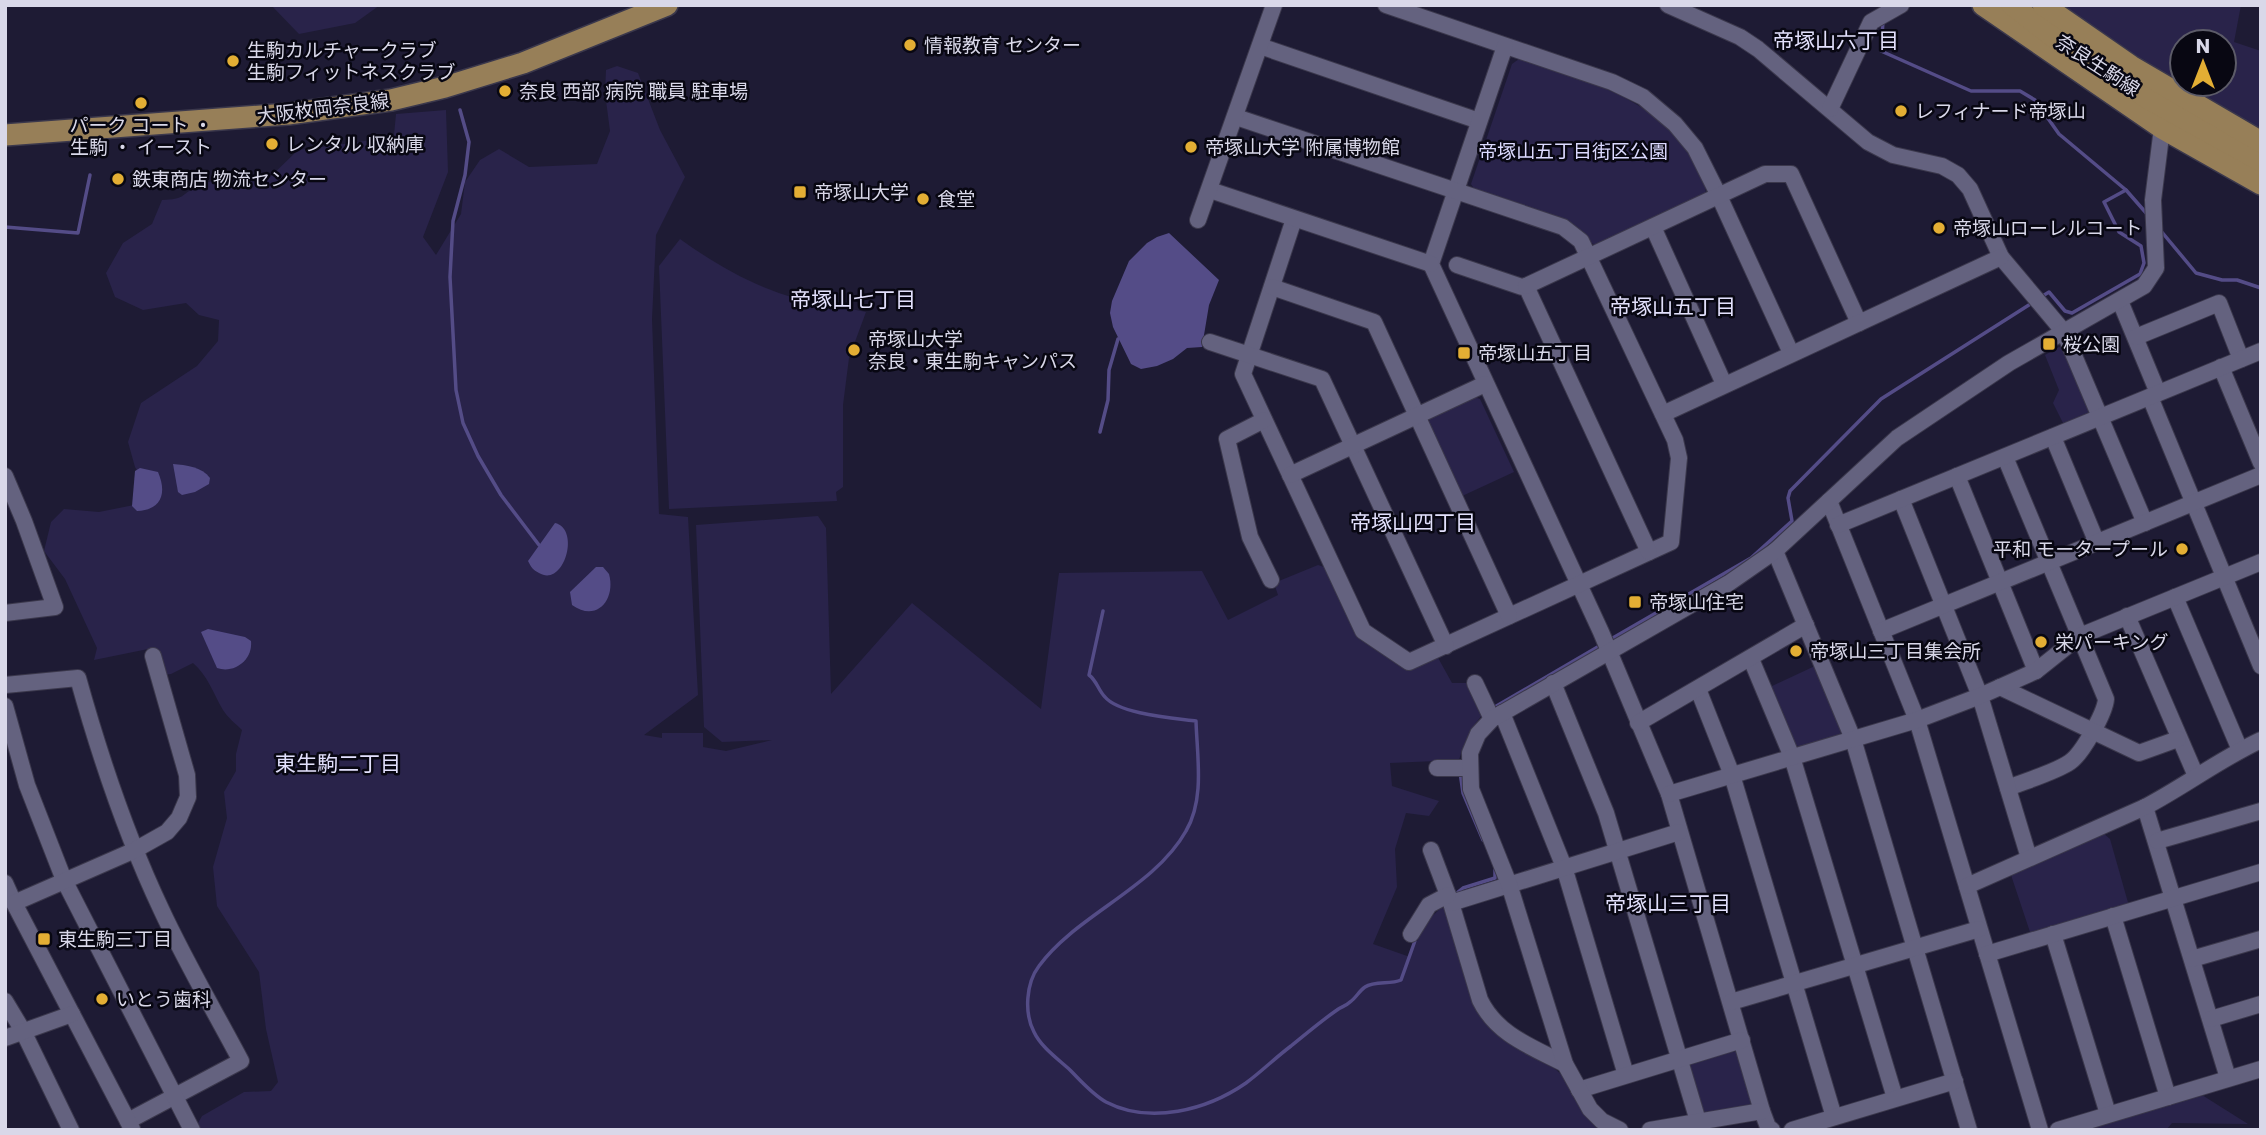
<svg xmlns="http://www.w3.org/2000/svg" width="2266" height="1135" font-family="Poppins,'Noto Sans JP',sans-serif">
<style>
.green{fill:#29234a;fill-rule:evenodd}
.water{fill:#544c87}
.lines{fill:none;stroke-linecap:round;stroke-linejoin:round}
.stream{stroke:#544c87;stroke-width:3.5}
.minor-casing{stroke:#3b384c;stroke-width:18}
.major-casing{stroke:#3b384c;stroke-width:24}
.minor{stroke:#64627f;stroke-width:16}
.major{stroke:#977f58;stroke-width:21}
.poi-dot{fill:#e3ae34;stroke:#080712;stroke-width:2.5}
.labels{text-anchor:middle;stroke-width:5;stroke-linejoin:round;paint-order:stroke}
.poi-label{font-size:19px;fill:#d9d8e9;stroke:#080712;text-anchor:start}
.street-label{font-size:19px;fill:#d9d8e9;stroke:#080712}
.park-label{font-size:19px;fill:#dcdaff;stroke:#080712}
.neighbourhood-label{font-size:21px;fill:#e2e0fc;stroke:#080712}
</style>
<rect width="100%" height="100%" fill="#1e1b34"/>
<g class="green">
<path d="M271,5h109l-25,18 -56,11z"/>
<path d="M2058,5h183l-7,37 27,9v79c-70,-38 -138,-80 -203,-125zM2182,42h42v42h-42z"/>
<path d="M1519,59c70,24 134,35 175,103 6,11 14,22 11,35l-107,49 -122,-54 -5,-8 41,-120z"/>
<path d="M617,66l21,7 22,57 25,47 -29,58 -4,84 7,195 29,3 10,178 -54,40 18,3v-5h41v14l23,4 46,-11 -50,2 -18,-15 -8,-202 122,-9 8,12 5,166 81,-91 129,106 18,-136 143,-2 26,49 50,-25 -4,-12 44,-18 9,3 31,67 50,35 29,-14 15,27h18l15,29c-14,15 -20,28 -26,48l-69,3 2,23 47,15 -10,15 -23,-3 -11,36 2,38 -24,57 37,13 15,-34 17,-16h4l34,109 24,22 42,23 17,15 42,54h-1406l-2,-5 5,-9 42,-24 27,-1 7,-9 -12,-53 -7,-57 -42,-66 -4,-39 14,-49 -3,-26 12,-21v-17l6,-24c-6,-6 -15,-13 -19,-20 -10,-17 -15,-34 -30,-47l-22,11 -8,1 -10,-27 -59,12 3,-12 -32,-69 -21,-28 7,-29 13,-13 35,3 55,-11 -19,-34 -7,-25 13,-39 56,-37 21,-25 1,-21 -20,-5 -13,-12 -43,7 -28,-13 -9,-24 17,-30 29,-19 10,-24c24,-1 17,-4 35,-14 18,-9 48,-6 67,-3l34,-33 61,-8 35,-7 2,-21 50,-4 2,62 -25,65 13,18 25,-41 4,-32 15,-22 19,-11 30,18 68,-3 13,-33 -5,-38 1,-23z"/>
<path d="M680,239c35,25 74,48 116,59 23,6 47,9 70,14l-17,46 -6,47v82l-7,5 1,9 -168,8 -10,-243z"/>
<path d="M2059,347l8,2 25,60 -3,7 -24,11 -12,-24 6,-13 -14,-35z"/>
<path d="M1471,396l9,3 34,73 -54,25 -34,-73 3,-8z"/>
<path d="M1817,665l25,62 -2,8 -41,12 -6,-4 -23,-56z"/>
<path d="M2103,833l7,6 19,67 -98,29 -20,-60z"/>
<path d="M1730,1050l8,3 15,48 -6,7 -39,6 -8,-5 -12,-41 4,-7z"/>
<path d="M2202,1095l46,29 -76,-1 -6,7h-80z"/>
</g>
<g class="water">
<path d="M1169,233l50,47 -10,25 -7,42 -15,1 -14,11 -16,7 -16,3 -10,-5 -18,-37 -3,-14 2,-12 17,-40 18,-18 10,-6z"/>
<path d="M173,464c13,1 29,3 37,14l-1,6 -14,8 -13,3 -4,-3z"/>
<path d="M140,468l18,4c9,21 4,38 -21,39l-5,-5 3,-35z"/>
<path d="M555,523c26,6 9,65 -16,50 -6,-3 -8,-6 -11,-12z"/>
<path d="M596,567h7l6,7c7,25 -12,49 -37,31l-2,-13z"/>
<path d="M208,629l37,8 6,4c2,19 -17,33 -34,27l-16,-36z"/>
</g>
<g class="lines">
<g class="stream">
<path d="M1883,21l-2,30 90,40h49l15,9 24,34 67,56 21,24"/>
<path d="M460,110l9,32 -4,33 -12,46 -3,56 6,113 7,33 15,33 23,39 38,50"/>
<path d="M5,227l73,6 12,-58"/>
<path d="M2161,231l35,42 26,7h15l24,8"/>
<path d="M2041,297l8,-5 16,19 7,2 68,-39 4,-11 -3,-17 -22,-14 -15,-30 22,-12"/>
<path d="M1100,432l8,-32 1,-30 9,-31"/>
<path d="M1103,611l-14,64c8,6 9,15 16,22 14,17 69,21 91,24 1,35 9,78 -10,110 -32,57 -110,84 -147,135 -13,17 -15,47 -5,66 7,15 24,27 36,38 11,11 22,24 36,32 44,23 101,8 140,-19 15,-11 29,-25 45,-37 15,-12 30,-25 46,-36 4,-3 9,-4 13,-8 6,-4 9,-11 15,-15 10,-7 25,-2 36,-7l15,-42"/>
<path d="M1611,639l140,-81 41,-37 -4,-23 2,-7 91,-92 151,-96"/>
<path d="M1493,708l108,-63"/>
<path d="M1460,772l3,21 20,47"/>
<path d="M1453,896l10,-8 32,-10v-8"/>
</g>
<defs>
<g id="minor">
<path d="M1386,5l226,77 31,15 32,27 20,24 24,48 72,157"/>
<path d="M1668,5l72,32 18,12 110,93 25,13 49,11 16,9 12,14 31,68 63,75 81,191"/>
<path d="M1260,46l219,75"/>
<path d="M1505,46l-74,218 170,368 68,162 93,317 6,16 4,3"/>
<path d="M1830,109l41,-87 30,-17"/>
<path d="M1236,117l327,110 18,14 94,199 4,18 -8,84 -262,120 -46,-31 -120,-257 51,-155"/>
<path d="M1210,190l221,74"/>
<path d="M1198,220l76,-215"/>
<path d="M1653,227l71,157"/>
<path d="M1457,265l65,22 4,-1 123,266"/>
<path d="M1526,286l239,-112h26l68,149"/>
<path d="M1272,287l102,35 135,294"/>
<path d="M2120,301l38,92"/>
<path d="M2136,337l83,-34 22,56"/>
<path d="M1210,342l112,37 124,267"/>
<path d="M2221,367l40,96"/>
<path d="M2150,397l111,269"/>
<path d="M1663,414l338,-157"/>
<path d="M1264,420l-37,19 23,98 21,43"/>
<path d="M2053,437l44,106"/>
<path d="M2005,457l101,242c-1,14 -24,55 -36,63 -14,10 -45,19 -62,26"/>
<path d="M1290,475l195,-91"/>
<path d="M5,476l19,45 31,86 -50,6"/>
<path d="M1957,476l79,195"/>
<path d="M1901,499l79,197 49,162"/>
<path d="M1829,501l88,219 123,410"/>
<path d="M1838,525l423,-174"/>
<path d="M1775,551l78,188 116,391"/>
<path d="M2175,597l65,153"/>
<path d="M2127,616l69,160"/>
<path d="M1881,631l380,-156"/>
<path d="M1751,659l41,98 103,341"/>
<path d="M1475,683l17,36"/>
<path d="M1553,683l53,130 92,308"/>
<path d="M5,685l73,-7c22,79 48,157 83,231 24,52 53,101 80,152l-113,60"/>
<path d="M2000,687l139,66 39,-14"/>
<path d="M1698,689l34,86 102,342"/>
<path d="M5,706l22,79 37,95 128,250"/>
<path d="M1502,713l62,154 62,208"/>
<path d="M1638,723l168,-98"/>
<path d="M1437,768h32"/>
<path d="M1669,794l248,-74 63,-24 56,-25 44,-35 181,-74"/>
<path d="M2145,807l83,271"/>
<path d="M2157,841l104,-30"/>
<path d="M1431,850l20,53 29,97c17,35 52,47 85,64"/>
<path d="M5,883l9,20 118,226"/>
<path d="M1967,886l178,-79c40,-21 75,-48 116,-67"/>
<path d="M14,903l121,-53 32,-18 12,-14 9,-21 -1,-22 -34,-119"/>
<path d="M1451,903l228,-71"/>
<path d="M2113,916l55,181"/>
<path d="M1411,934l18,-29 19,-10"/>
<path d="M2053,934l55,180"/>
<path d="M1987,954l274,-82"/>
<path d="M2192,959l69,-20"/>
<path d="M5,1001l18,30 48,99"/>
<path d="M1731,1002l248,-73"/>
<path d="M2211,1019l50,-15"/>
<path d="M5,1038l67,-24"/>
<path d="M1579,1090l163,-50"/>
<path d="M1620,1130l-18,-9 -12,-12 -25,-45 -56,-180 -38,-95 -1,-36 8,-19 14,-15 237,-136 46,-32 122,-113 112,-75 135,-77 12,-18 -3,-68 9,-72"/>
<path d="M1650,1130l112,-19"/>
<path d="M1792,1130l163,-49"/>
<path d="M2058,1130l203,-61"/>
</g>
<g id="major">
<path d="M1983,5l179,123 99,56"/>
<path d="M2012,5l48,37 87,56 114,63"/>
<path d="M2043,5l88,61 130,76"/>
<path d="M5,135l283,-21 103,-14 54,-13 78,-24 144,-58"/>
</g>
</defs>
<use href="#minor" class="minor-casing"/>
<use href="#major" class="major-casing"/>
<use href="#minor" class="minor"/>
<use href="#major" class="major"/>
</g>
<g class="poi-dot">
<circle cx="910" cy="45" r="7"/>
<circle cx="233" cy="61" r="7"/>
<circle cx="505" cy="91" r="7"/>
<circle cx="141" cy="103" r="7"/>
<circle cx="1901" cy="111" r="7"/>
<circle cx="272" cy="144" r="7"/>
<circle cx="1191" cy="147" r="7"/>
<circle cx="118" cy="179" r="7"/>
<rect x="793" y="185" width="14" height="14" rx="3.5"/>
<circle cx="923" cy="199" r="7"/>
<circle cx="1939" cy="228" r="7"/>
<rect x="2042" y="337" width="14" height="14" rx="3.5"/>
<circle cx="854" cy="350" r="7"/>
<rect x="1457" y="346" width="14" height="14" rx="3.5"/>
<circle cx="2182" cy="549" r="7"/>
<rect x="1628" y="595" width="14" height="14" rx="3.5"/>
<circle cx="2041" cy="642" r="7"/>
<circle cx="1796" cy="651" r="7"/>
<rect x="37" y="932" width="14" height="14" rx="3.5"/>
<circle cx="102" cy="999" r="7"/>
</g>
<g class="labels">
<g class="poi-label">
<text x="924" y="52">情報教育 センター</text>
<text x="247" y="57">生駒カルチャークラブ<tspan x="247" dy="22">生駒フィットネスクラブ</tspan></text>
<text x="519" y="98">奈良 西部 病院 職員 駐車場</text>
<text x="1915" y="118">レフィナード帝塚山</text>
<text x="141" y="132" text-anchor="middle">パーク コート ・<tspan x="141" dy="22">生駒 ・ イースト</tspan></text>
<text x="286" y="151">レンタル 収納庫</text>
<text x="1205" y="154">帝塚山大学 附属博物館</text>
<text x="132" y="186">鉄東商店 物流センター</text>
<text x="814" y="199">帝塚山大学</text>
<text x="937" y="206">食堂</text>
<text x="1953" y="235">帝塚山ローレルコート</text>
<text x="868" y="346">帝塚山大学<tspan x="868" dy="22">奈良・東生駒キャンパス</tspan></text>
<text x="2063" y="351">桜公園</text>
<text x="1478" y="360">帝塚山五丁目</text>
<text x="2168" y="556" text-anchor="end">平和 モータープール</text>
<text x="1649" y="609">帝塚山住宅</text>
<text x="2055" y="649">栄パーキング</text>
<text x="1810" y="658">帝塚山三丁目集会所</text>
<text x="58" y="946">東生駒三丁目</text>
<text x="116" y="1006">いとう歯科</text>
</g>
<g class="street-label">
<text transform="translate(2098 65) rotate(33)" y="7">奈良生駒線</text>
<text transform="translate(323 108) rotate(-7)" y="7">大阪枚岡奈良線</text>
</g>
<g class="park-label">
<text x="1573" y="158">帝塚山五丁目街区公園</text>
</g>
<g class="neighbourhood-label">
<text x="1836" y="48">帝塚山六丁目</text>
<text x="853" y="307">帝塚山七丁目</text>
<text x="1673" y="314">帝塚山五丁目</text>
<text x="1413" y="530">帝塚山四丁目</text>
<text x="338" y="771">東生駒二丁目</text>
<text x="1668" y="911">帝塚山三丁目</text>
</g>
</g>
<rect width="2266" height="1135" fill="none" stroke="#d9d8e9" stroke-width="14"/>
<g transform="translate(2203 63)"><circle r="33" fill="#080712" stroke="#5c5b68" stroke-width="2"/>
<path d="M0-5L12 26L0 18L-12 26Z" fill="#e3ae34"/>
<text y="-10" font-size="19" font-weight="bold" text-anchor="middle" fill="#d9d8e9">N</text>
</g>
</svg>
